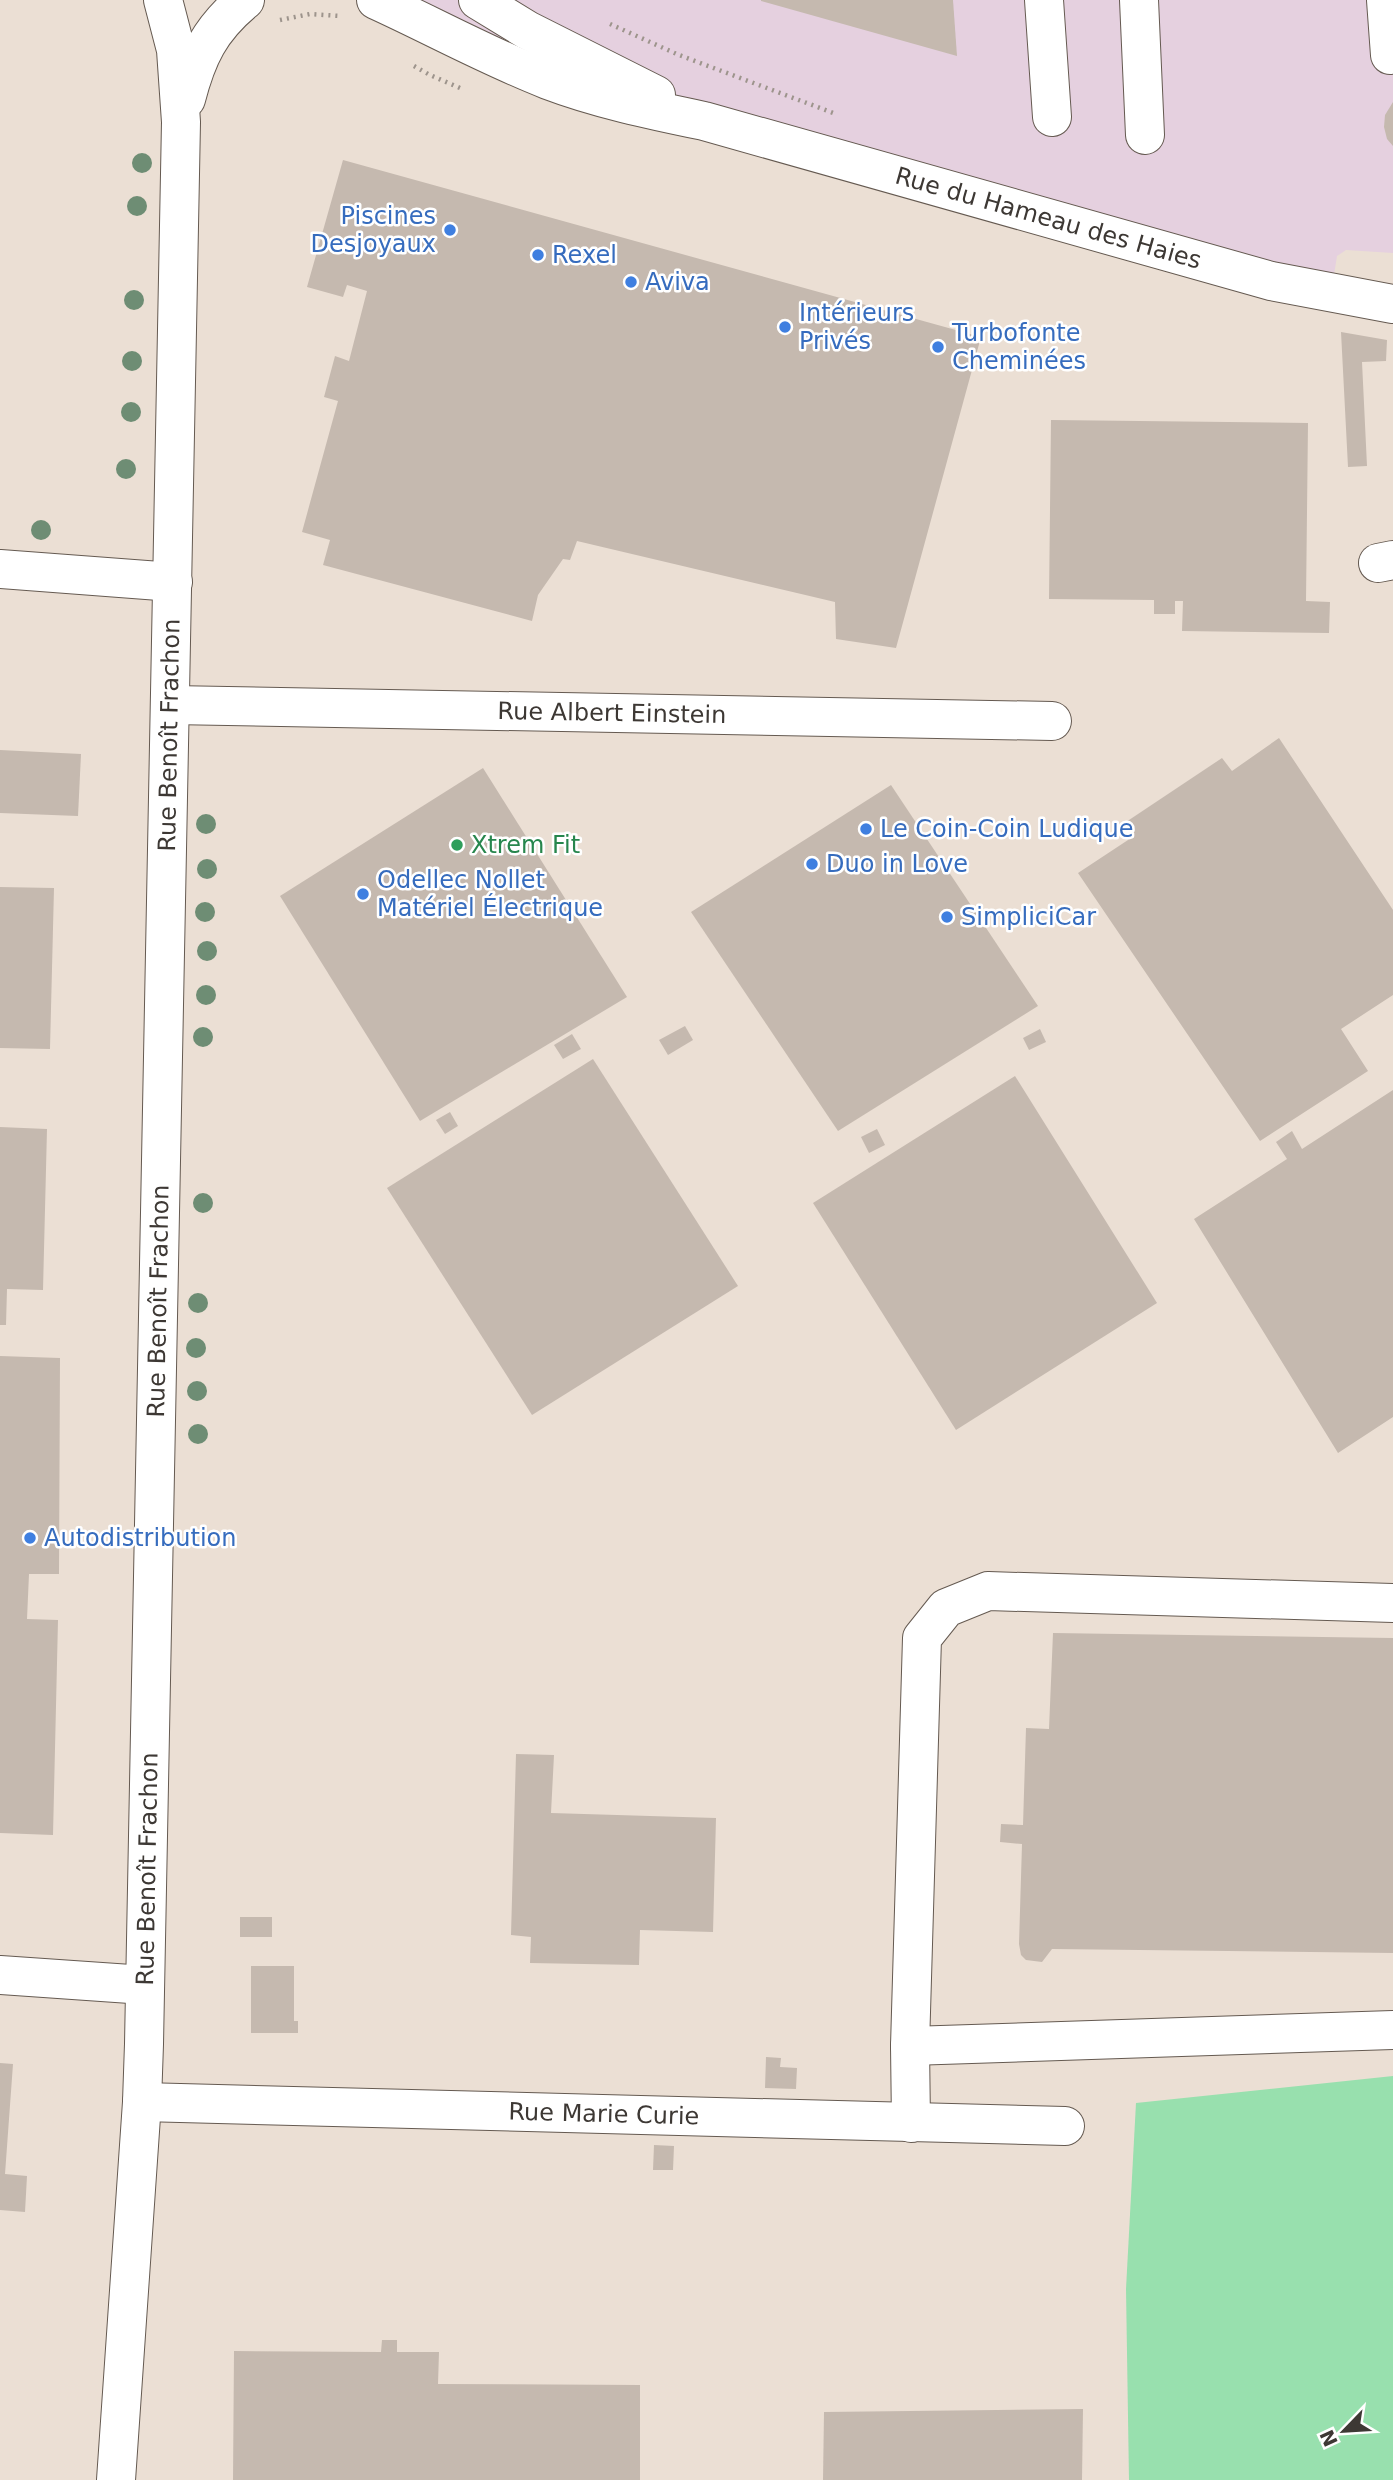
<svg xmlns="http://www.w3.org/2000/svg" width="1393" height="2480" font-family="'DejaVu Sans',sans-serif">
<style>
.commercial{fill:#e5d0df}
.green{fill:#98e0ae}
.building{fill:#c5b9af}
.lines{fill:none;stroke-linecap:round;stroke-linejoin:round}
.minor-casing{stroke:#655a51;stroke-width:40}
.path{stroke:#9d948c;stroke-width:4.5;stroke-dasharray:2 5;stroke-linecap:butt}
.minor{stroke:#fff;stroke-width:38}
.tree{fill:#6e8d74}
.shop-dot{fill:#3f7fe0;stroke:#fff;stroke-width:2.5}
.leisure-dot{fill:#2e9e5b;stroke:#fff;stroke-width:2.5}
.labels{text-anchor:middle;stroke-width:5;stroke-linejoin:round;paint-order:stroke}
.shop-label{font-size:24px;fill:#366cbe;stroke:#fff;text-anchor:start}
.street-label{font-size:24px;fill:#3d3834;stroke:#fff}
.leisure-label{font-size:24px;fill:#27864d;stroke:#fff;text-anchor:start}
</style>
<rect width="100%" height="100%" fill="#ebdfd4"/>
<path class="commercial" d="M376,0h1017v253l-47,-3 -9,6 -6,38 -271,-72z"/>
<path class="green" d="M1393,2076v404h-264l-3,-191 10,-186z"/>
<g class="building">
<path d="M761,0h192l4,56 -196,-55z"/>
<path d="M1393,102v44l-6,-7 -3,-12 1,-12z"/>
<path d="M343,160l638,177 -85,311 -60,-9 -1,-37 -258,-61 -7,19 -7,-1 -25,36 -6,26 -209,-56 7,-25 -28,-8 36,-131 -14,-4 11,-41 14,5 18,-70 -20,-6 -4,12 -36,-10z"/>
<path d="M1341,332l46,8 -1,21 -24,1 5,104 -19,1z"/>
<path d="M1051,420l257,3 -2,178 24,1 -1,31 -147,-2 1,-30h-8v13h-21v-14l-105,-1z"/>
<path d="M1279,738l114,172v85l-52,34 27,42 -108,70 -182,-268 50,-33 -8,-14 102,-68 10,13z"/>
<path d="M0,750l81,4 -3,62 -78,-3z"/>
<path d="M483,768l144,229 -207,124 -140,-225z"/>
<path d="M891,785l147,221 -200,125 -147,-219z"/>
<path d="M0,887l54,1 -4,161 -50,-1z"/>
<path d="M685,1026l8,14 -25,15 -9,-15z"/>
<path d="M1040,1029l6,13 -17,8 -6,-12z"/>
<path d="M572,1034l9,15 -18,10 -9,-14z"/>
<path d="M593,1059l145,227 -206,129 -145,-227z"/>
<path d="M1015,1076l142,227 -201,127 -143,-227z"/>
<path d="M1393,1090v327l-55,36 -144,-234 93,-60 -11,-17 16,-11 10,18z"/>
<path d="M450,1112l8,14 -13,8 -9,-14z"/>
<path d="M0,1127l47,2 -4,161 -36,-1 -1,36h-6z"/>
<path d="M877,1129l8,16 -16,8 -8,-16z"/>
<path d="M0,1356l60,2 -1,216h-30l-2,45 31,1 -5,215 -53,-2z"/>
<path d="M1053,1633l340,5v315l-341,-4 -10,13 -16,-2 -5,-5 -2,-11 3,-100 -22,-2 1,-18 22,1 3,-97 23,1z"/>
<path d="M516,1754l38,1 -3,58 165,5 -3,114 -73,-2 -1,35 -109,-2 1,-26 -20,-2z"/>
<rect x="240" y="1917" width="32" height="20"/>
<path d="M251,1966h43v55h4v12h-47z"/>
<path d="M766,2057l15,1 -1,9 17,1 -1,21 -31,-1z"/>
<path d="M0,2063l13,1 -8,110 22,2 -2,36 -25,-2z"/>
<path d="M654,2145l20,1 -1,24h-20z"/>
<path d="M382,2340h15v12h42l-1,32 202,1v95h-407l1,-129 147,1z"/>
<path d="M1083,2409l-1,71h-259l1,-68z"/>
</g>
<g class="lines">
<defs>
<g id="minor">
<path id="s1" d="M376,0c57,26 113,57 172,80 50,19 103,30 156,41l567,160 122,23"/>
<path d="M478,0l49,30 129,65"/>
<path d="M1044,0l8,117"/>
<path d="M1139,0l6,135"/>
<path d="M1386,0l4,55"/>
<path d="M186,99c11,-43 24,-70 59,-99"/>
<path d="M1378,563l15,-3"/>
<path d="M0,569l173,13"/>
<path id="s2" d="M171,705l881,16"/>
<path d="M0,1975l145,10"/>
<path d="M910,2046l483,-16"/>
<path id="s3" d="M142,2102l923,24"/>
<path d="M911,2123l-1,-77 12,-408 24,-30 42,-17 405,12"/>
<path id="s4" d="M116,2480l26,-378 2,-58 37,-1922 -5,-72 -13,-50"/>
</g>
</defs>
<use href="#minor" class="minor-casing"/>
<g class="path">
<path d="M280,20l30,-6 30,2"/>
<path d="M610,24l69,31 157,59"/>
<path d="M414,66l16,9 30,13"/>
</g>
<use href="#minor" class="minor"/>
</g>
<g class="tree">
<circle cx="142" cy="163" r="10"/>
<circle cx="137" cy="206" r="10"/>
<circle cx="134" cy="300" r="10"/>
<circle cx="132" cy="361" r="10"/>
<circle cx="131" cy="412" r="10"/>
<circle cx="126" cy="469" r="10"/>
<circle cx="41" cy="530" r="10"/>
<circle cx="206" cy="824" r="10"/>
<circle cx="207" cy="869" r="10"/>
<circle cx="205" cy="912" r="10"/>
<circle cx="207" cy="951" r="10"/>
<circle cx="206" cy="995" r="10"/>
<circle cx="203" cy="1037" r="10"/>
<circle cx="203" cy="1203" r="10"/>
<circle cx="198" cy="1303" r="10"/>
<circle cx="196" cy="1348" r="10"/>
<circle cx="197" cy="1391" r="10"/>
<circle cx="198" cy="1434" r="10"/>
</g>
<g class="shop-dot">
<circle cx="450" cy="230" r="7"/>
<circle cx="538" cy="255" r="7"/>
<circle cx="631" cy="282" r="7"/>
<circle cx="785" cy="327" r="7"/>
<circle cx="938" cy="347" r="7"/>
<circle cx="866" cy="829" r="7"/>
<circle cx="812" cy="864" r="7"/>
<circle cx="363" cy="894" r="7"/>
<circle cx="947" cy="917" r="7"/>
<circle cx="30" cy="1538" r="7"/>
</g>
<circle class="leisure-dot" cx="457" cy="845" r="7"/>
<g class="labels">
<g class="shop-label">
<text x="436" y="224" text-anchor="end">Piscines<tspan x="436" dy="28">Desjoyaux</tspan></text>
<text x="552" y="263">Rexel</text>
<text x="645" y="290">Aviva</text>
<text x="799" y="321">Intérieurs<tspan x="799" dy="28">Privés</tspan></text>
<text x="952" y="341">Turbofonte<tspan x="952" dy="28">Cheminées</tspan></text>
<text x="880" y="837">Le Coin-Coin Ludique</text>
<text x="826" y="872">Duo in Love</text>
<text x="377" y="888">Odellec Nollet<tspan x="377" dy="28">Matériel Électrique</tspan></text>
<text x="961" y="925">SimpliciCar</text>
<text x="44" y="1546">Autodistribution</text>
</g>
<g class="street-label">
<text dy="8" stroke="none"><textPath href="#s1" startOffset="709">Rue du Hameau des Haies</textPath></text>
<text dy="8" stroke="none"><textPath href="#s2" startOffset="441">Rue Albert Einstein</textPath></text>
<text dy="8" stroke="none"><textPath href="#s4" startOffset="1746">Rue Benoît Frachon</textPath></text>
<text dy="8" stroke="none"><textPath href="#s4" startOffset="1180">Rue Benoît Frachon</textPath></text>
<text dy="8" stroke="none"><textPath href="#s4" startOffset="612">Rue Benoît Frachon</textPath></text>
<text dy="8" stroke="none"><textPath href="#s3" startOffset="462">Rue Marie Curie</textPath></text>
</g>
<g class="leisure-label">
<text x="471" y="853">Xtrem Fit</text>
</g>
</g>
<g transform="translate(1344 2431) rotate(245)" stroke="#ffffff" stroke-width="5" paint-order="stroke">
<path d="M0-5L12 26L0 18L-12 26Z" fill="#3d3834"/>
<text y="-10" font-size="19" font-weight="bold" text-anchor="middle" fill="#3d3834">N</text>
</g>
</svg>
